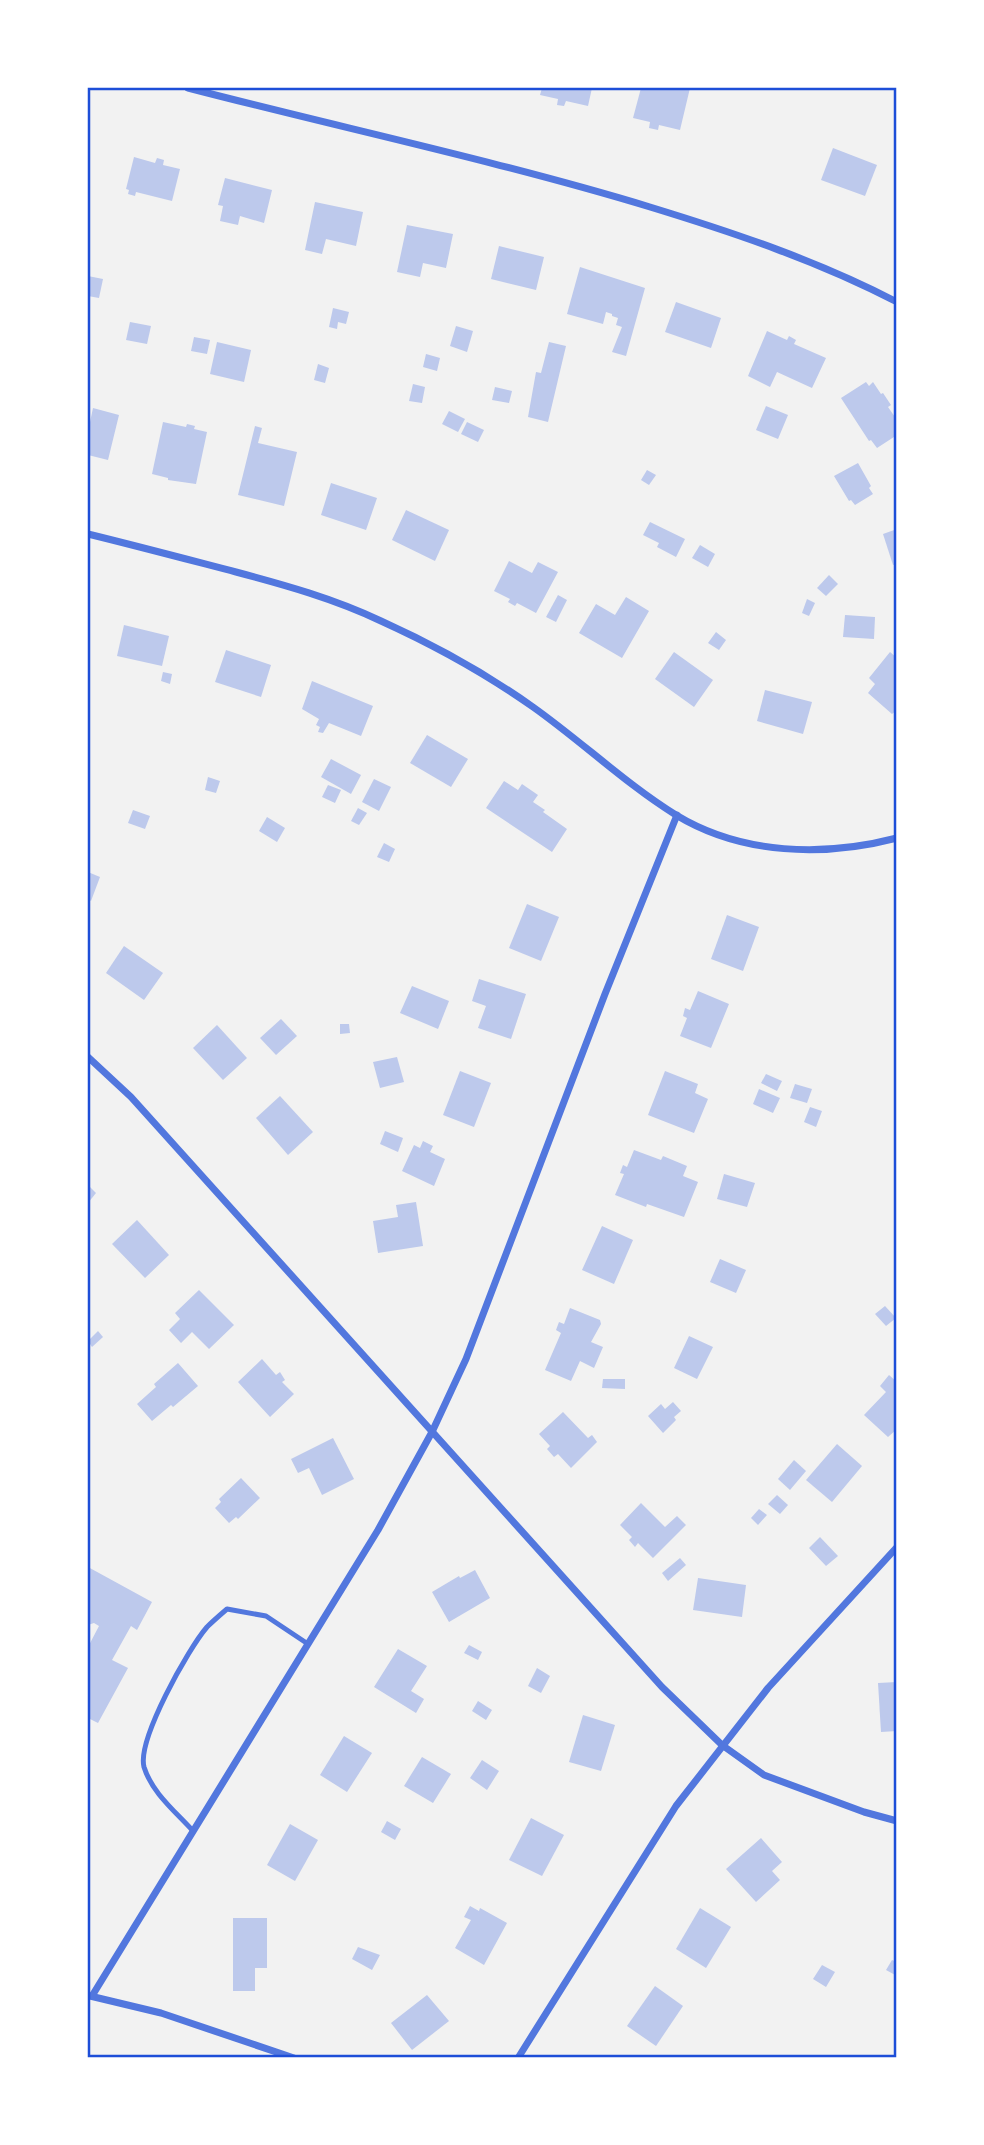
<svg xmlns="http://www.w3.org/2000/svg" width="984" height="2145" font-family="'Alegreya Sans',sans-serif">
<style>
.building{fill:#bdc9ec}
.lines{fill:none;stroke-linecap:round;stroke-linejoin:round}
.service{stroke:#5277de;stroke-width:5}
.minor{stroke:#5277de;stroke-width:7}
.neatline{fill:none;stroke:#1d4ed8;stroke-width:2.5}
</style>
<rect width="100%" height="100%" fill="#f2f2f2"/>
<g class="building">
<path d="M542,88h50l-4,18 -22,-5 -2,5 -7,-1 1,-6 -18,-4z"/>
<path d="M641,88h49l-10,42 -21,-5 -1,5 -9,-2 1,-6 -17,-4z"/>
<path d="M833,148l44,17 -12,31 -44,-16z"/>
<path d="M134,157l21,6 2,-5 7,2 -1,5 17,4 -8,32 -36,-9 -1,4 -7,-2 1,-4 -3,-1z"/>
<path d="M225,178l47,12 -8,33 -24,-7 -2,9 -18,-4 3,-15 -5,-1z"/>
<path d="M315,202l48,10 -7,34 -30,-7 -4,15 -17,-4z"/>
<path d="M407,225l46,9 -7,34 -23,-5 -3,14 -23,-5z"/>
<path d="M499,246l45,11 -8,33 -45,-11z"/>
<path d="M580,267l65,21 -19,68 -14,-4 10,-25 -6,-2 2,-7 -6,-2v-2l-6,-2 -3,12 -36,-10z"/>
<path d="M88,276l15,3 -4,19 -11,-2z"/>
<path d="M676,302l45,16 -10,30 -46,-16z"/>
<path d="M333,308l16,4 -3,12 -8,-2 -1,7 -8,-2z"/>
<path d="M130,322l21,4 -4,18 -21,-4z"/>
<path d="M456,326l17,5 -6,21 -17,-6z"/>
<path d="M767,331l20,9 2,-4 7,4 -2,4 32,14 -14,30 -35,-16 -7,15 -22,-11z"/>
<path d="M194,337l16,3 -3,14 -16,-3z"/>
<path d="M217,342l34,8 -7,32 -34,-8z"/>
<path d="M549,342l17,4 -18,76 -20,-5 8,-45 5,1z"/>
<path d="M426,354l14,4 -3,13 -14,-4z"/>
<path d="M318,364l11,4 -4,15 -11,-3z"/>
<path d="M866,382l3,4 4,-4 8,12 2,-1 8,12 -3,2 9,13v15l-20,13 -6,-8 -2,1 -28,-43z"/>
<path d="M413,384l12,3 -3,16 -13,-2z"/>
<path d="M495,387l17,4 -3,12 -17,-3z"/>
<path d="M766,406l22,9 -10,24 -22,-9z"/>
<path d="M93,408l26,7 -11,45 -20,-5v-34l2,1z"/>
<path d="M449,411l16,8 -7,13 -16,-8z"/>
<path d="M163,422l23,5 1,-3 8,2 -1,3 13,3 -11,52 -28,-4v-2l-16,-4z"/>
<path d="M467,422l17,8 -6,12 -17,-8z"/>
<path d="M255,426l7,2 -4,15 39,9 -13,54 -46,-11z"/>
<path d="M858,463l13,23 -2,2 4,6 -18,11 -4,-5 -2,1 -15,-25z"/>
<path d="M647,470l9,5 -7,10 -8,-5z"/>
<path d="M331,483l46,15 -11,32 -45,-15z"/>
<path d="M406,510l43,20 -14,31 -43,-21z"/>
<path d="M650,522l35,17 -9,18 -19,-10 2,-4 -16,-8z"/>
<path d="M897,529v35l-4,1 -10,-31z"/>
<path d="M700,545l15,9 -7,13 -16,-9z"/>
<path d="M509,561l23,12 6,-11 20,10 -22,41 -19,-10 -2,3 -7,-4 2,-3 -16,-8z"/>
<path d="M829,575l9,9 -12,12 -9,-8z"/>
<path d="M558,595l9,5 -11,22 -10,-5z"/>
<path d="M626,597l23,14 -27,47 -43,-25 17,-29 19,11z"/>
<path d="M807,599l8,4 -6,13 -7,-3z"/>
<path d="M845,615l30,2 -1,22 -31,-2z"/>
<path d="M124,625l45,11 -7,30 -45,-10z"/>
<path d="M716,632l10,8 -7,10 -11,-7z"/>
<path d="M226,650l45,15 -10,32 -46,-15z"/>
<path d="M674,652l39,28 -19,27 -39,-28z"/>
<path d="M890,652l7,6v52l-5,4 -24,-21 7,-9 -6,-6z"/>
<path d="M163,672l9,2 -2,10 -9,-3z"/>
<path d="M312,681l61,25 -12,30 -32,-13 -6,10 -5,-1 2,-5 -4,-2 3,-6 -17,-10z"/>
<path d="M765,690l47,12 -9,32 -46,-13z"/>
<path d="M427,735l41,24 -17,28 -41,-24z"/>
<path d="M331,759l30,16 -10,19 -30,-17z"/>
<path d="M208,777l12,4 -4,12 -11,-3z"/>
<path d="M374,779l17,8 -12,24 -17,-9z"/>
<path d="M504,781l14,9 4,-6 16,11 -5,7 12,8 -2,2 24,17 -15,23 -66,-44z"/>
<path d="M328,785l13,5 -6,13 -13,-6z"/>
<path d="M358,808l9,5 -8,12 -8,-4z"/>
<path d="M133,810l17,6 -5,13 -17,-6z"/>
<path d="M267,817l18,11 -8,14 -18,-11z"/>
<path d="M384,843l11,6 -6,13 -12,-5z"/>
<path d="M88,872l12,5 -9,24 -3,-2z"/>
<path d="M527,904l32,13 -18,44 -32,-13z"/>
<path d="M727,915l32,12 -16,44 -32,-12z"/>
<path d="M124,946l39,27 -19,27 -38,-27z"/>
<path d="M479,979l47,15 -15,45 -33,-11 8,-22 -14,-5z"/>
<path d="M412,986l37,15 -11,28 -38,-16z"/>
<path d="M698,991l31,13 -18,44 -31,-12 7,-18 -4,-2 2,-8 5,2z"/>
<path d="M281,1019l16,17 -21,19 -16,-17z"/>
<path d="M340,1024h9l1,9 -10,1z"/>
<path d="M217,1025l30,33 -24,22 -30,-32z"/>
<path d="M397,1057l7,25 -24,6 -7,-26z"/>
<path d="M460,1071l31,12 -17,44 -31,-12z"/>
<path d="M665,1071l33,13 -3,9 13,6 -14,34 -46,-18z"/>
<path d="M766,1074l16,7 -5,10 -16,-8z"/>
<path d="M795,1084l17,5 -5,14 -17,-5z"/>
<path d="M759,1089l21,9 -7,15 -20,-9z"/>
<path d="M280,1096l33,36 -25,23 -32,-37z"/>
<path d="M810,1107l12,4 -6,16 -12,-5z"/>
<path d="M385,1131l18,7 -5,14 -18,-8z"/>
<path d="M423,1141l10,5 -3,6 15,7 -11,27 -32,-15 12,-26 6,3z"/>
<path d="M634,1150l27,10 2,-4 24,10 -4,10 15,6 -14,35 -37,-13 -1,3 -31,-12 9,-21 -4,-1 3,-8 4,2z"/>
<path d="M724,1174l31,9 -8,24 -30,-8z"/>
<path d="M88,1185l8,8 -8,10z"/>
<path d="M416,1202l7,44 -45,7 -5,-32 25,-4 -2,-12z"/>
<path d="M137,1220l32,35 -24,23 -33,-34z"/>
<path d="M602,1226l31,14 -19,44 -32,-14z"/>
<path d="M720,1259l26,11 -10,23 -26,-11z"/>
<path d="M199,1290l35,35 -25,24 -17,-17 -11,11 -12,-13 11,-11 -5,-6z"/>
<path d="M885,1306l11,12 -10,8 -11,-12z"/>
<path d="M570,1308l30,12 1,4 -10,18 12,5 -9,21 -14,-7 -9,20 -26,-11 16,-37 -5,-3 3,-8 5,2z"/>
<path d="M98,1331l5,6 -11,10 -4,-6z"/>
<path d="M689,1336l24,11 -16,32 -23,-11z"/>
<path d="M262,1359l14,16 4,-3 5,8 -3,2 12,12 -24,23 -32,-35z"/>
<path d="M178,1363l20,23 -25,21 -2,-2 -19,16 -15,-17 19,-17 -2,-3z"/>
<path d="M889,1375l8,7v47l-9,8 -24,-22 22,-23 -6,-6z"/>
<path d="M603,1379h22v10l-23,-1z"/>
<path d="M673,1402l8,9 -7,6 2,3 -13,13 -15,-17 13,-12 4,5z"/>
<path d="M563,1412l25,26 4,-3 5,7 -26,26 -13,-14 -4,3 -7,-8 3,-3 -11,-12z"/>
<path d="M333,1438l21,41 -32,16 -13,-27 -11,5 -7,-14z"/>
<path d="M837,1444l25,22 -30,36 -26,-22z"/>
<path d="M794,1460l12,11 -16,19 -12,-11z"/>
<path d="M241,1478l19,20 -22,21 -2,-2 -7,6 -14,-15 6,-6 -2,-3z"/>
<path d="M777,1495l11,10 -8,9 -12,-10z"/>
<path d="M641,1503l24,24 12,-11 9,9 -33,33 -15,-15 -3,4 -6,-7 3,-3 -12,-12z"/>
<path d="M759,1509l8,6 -9,10 -7,-7z"/>
<path d="M820,1537l18,19 -12,10 -17,-18z"/>
<path d="M680,1558l6,7 -18,16 -6,-8z"/>
<path d="M88,1567l64,35 -15,28 -6,-4 -19,34 16,8 -30,55 -10,-5v-71l11,-21 -5,-3 -6,2v-24l2,-1 -2,-2z"/>
<path d="M475,1570l15,28 -41,24 -17,-30 27,-16 1,2z"/>
<path d="M698,1578l48,7 -4,32 -49,-7z"/>
<path d="M469,1645l13,7 -4,8 -14,-7z"/>
<path d="M398,1649l29,17 -16,25 13,8 -8,14 -42,-26z"/>
<path d="M537,1668l13,8 -9,17 -13,-7z"/>
<path d="M897,1682v49l-16,1 -3,-49z"/>
<path d="M478,1701l14,9 -6,10 -14,-9z"/>
<path d="M583,1715l32,10 -14,46 -32,-9z"/>
<path d="M344,1736l28,17 -25,39 -27,-17z"/>
<path d="M422,1757l29,17 -18,29 -29,-17z"/>
<path d="M482,1760l17,11 -12,19 -17,-12z"/>
<path d="M531,1818l33,17 -22,41 -33,-16z"/>
<path d="M387,1821l14,8 -6,11 -14,-8z"/>
<path d="M290,1824l28,16 -23,41 -28,-16z"/>
<path d="M761,1838l21,24 -10,9 8,9 -24,22 -30,-33z"/>
<path d="M470,1906l9,5 1,-3 27,15 -23,42 -29,-17 16,-28 -7,-3z"/>
<path d="M700,1908l31,19 -25,41 -30,-19z"/>
<path d="M233,1918h34v50h-12v23h-22z"/>
<path d="M358,1947l22,8 -8,15 -20,-11z"/>
<path d="M892,1960l5,2v14l-11,-6z"/>
<path d="M822,1965l13,7 -9,15 -13,-8z"/>
<path d="M655,1986l28,20 -27,40 -29,-20z"/>
<path d="M427,1995l22,26 -37,29 -21,-27z"/>
</g>
<g class="lines">
<path class="service" d="M193,1831c-17,-19 -41,-38 -49,-64 -7,-27 44,-118 63,-140 6,-6 13,-12 20,-18l39,7 42,28"/>
<g class="minor">
<path d="M188,88c154,40 310,73 462,119 85,26 168,54 247,95"/>
<path d="M88,534c49,12 98,25 148,38 49,13 99,27 145,49 53,24 104,52 152,86 48,34 93,77 143,108 66,40 148,42 221,23"/>
<path d="M88,1057l43,40 531,590 60,58 42,30 100,37 33,9"/>
<path d="M90,1996l71,17 133,45"/>
<path d="M92,1996l286,-466 54,-98 34,-73 139,-365 72,-179"/>
<path d="M518,2058l158,-252 92,-118 129,-141"/>
</g>
</g>
<rect width="984" height="2145" fill="none" stroke="#ffffff" stroke-width="178"/>
<rect x="89" y="89" width="806" height="1967" class="neatline"/>
</svg>
